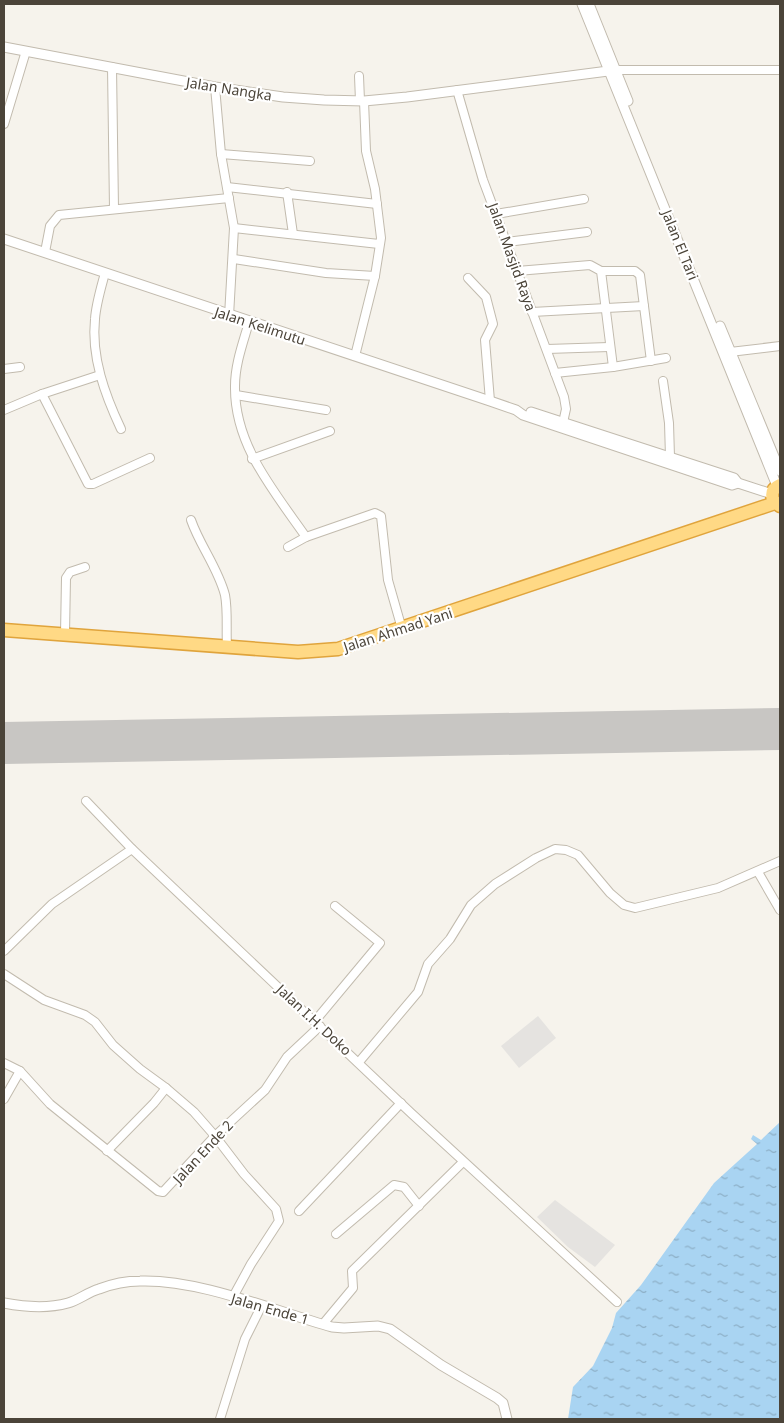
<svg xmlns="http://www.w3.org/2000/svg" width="784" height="1423" font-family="'Noto Sans',sans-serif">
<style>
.parking{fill:#e5e3e0}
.water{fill:url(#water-ripples)}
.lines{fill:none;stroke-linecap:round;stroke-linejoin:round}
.runway{stroke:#c8c6c3;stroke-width:42}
.minor-casing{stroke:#c2bbae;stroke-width:10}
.tertiary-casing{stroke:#c2bbae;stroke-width:11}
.trunk-casing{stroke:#e0a43c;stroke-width:15}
.minor{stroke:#fff;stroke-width:8}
.tertiary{stroke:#fff;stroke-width:9}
.trunk{stroke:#ffd985;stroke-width:12}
.labels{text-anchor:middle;stroke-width:4.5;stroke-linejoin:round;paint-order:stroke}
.street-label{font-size:14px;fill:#4b4439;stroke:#fff}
</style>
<defs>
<pattern id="water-ripples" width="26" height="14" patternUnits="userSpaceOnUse" patternTransform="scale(1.25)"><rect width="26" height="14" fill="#a9d4f2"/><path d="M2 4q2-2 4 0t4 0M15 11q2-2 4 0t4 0" fill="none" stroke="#8caec5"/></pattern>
</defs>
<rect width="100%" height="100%" fill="#f6f3ec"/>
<g class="parking">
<path d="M538,1016l18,22 -37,30 -18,-22z"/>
<path d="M555,1200l60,45 -20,22 -27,-20 -31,-30z"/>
</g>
<path class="water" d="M780,1122v297h-212l5,-32 20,-21 19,-38 4,-15 25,-28 73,-102 43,-39 -6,-5 2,-4 8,5z"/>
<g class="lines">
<path class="runway" d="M4,743l776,-14"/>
<defs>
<g id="minor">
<path d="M112,67l2,142"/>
<path d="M616,70h164"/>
<path d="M359,76l1,25"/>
<path d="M215,87l6,67 13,74 -5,88"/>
<path d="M457,90l26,90 81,217 2,12 -4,18"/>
<path d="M4,124l22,-73"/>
<path d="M221,154l89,7"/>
<path d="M227,187l150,17"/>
<path d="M287,192l6,42"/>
<path d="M496,214l88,-15"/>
<path d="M234,228l145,16"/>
<path d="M507,242l80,-10"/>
<path d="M45,252l5,-26 9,-11 170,-17"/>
<path d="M234,259l92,14 49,3"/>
<path d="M517,271l73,-6 11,6 12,96"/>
<path d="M601,271h34l5,4 11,86"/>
<path d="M105,273c-4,15 -9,31 -10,46 -4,38 10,76 26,110"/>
<path d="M468,278l18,19 7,27 -8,16 5,61"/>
<path d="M532,312l112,-6"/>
<path d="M249,322c-6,21 -14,42 -14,64 -1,59 39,105 71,151"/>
<path d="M547,349l62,-2"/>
<path d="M730,352l50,-6"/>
<path d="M355,356l20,-80 6,-38 -6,-49 -9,-38 -2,-50"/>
<path d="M4,369l16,-2"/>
<path d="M555,373l58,-6 53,-9"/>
<path d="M663,381l6,42 1,34"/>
<path d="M42,394l46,90h5l57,-26"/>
<path d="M236,395l90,15"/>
<path d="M4,410l38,-16 58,-19"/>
<path d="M252,459l78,-28"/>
<path d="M191,520c9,26 27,48 34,75 3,16 1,34 2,51"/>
<path d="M288,547l18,-10 69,-24 6,3 7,64 14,49"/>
<path d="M65,634l1,-56 4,-6 15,-5"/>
<path d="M86,801l46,48"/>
<path d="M758,872l22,38"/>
<path d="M4,951l48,-47 80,-55 279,264 206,189"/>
<path d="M4,974l40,26 41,15 10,7 18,23 27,24 26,19 28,24 21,24 29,38 32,35 3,12 -28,43 -18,33"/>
<path d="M315,1021l65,-78 -45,-37"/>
<path d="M359,1062l59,-70 10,-28 22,-25 21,-34 24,-21 41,-26 19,-9 11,1 12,5 32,38 14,12 11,3 83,-20 62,-27"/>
<path d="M4,1063l16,8 30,33 108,87 5,1 52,-56 50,-46 22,-33 33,-31"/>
<path d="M4,1099l16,-28"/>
<path d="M107,1151l47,-48 12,-15"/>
<path d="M299,1211l102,-108"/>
<path d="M336,1234l58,-49 10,2 15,19"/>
<path d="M323,1324l30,-36 -1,-17 111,-109"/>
<path d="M220,1419l25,-80 17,-34"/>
</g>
<g id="tertiary">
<path d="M582,4l195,482"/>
<path d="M589,4l39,97"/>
<path d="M4,47l211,40 68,10 41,3 40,1 43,-4 209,-27"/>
<path d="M4,239l486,162 26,9 7,5 209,70 6,-2"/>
<path d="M720,326l60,145"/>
<path d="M531,412l203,66 4,5 34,11"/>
<path d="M4,1303c21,4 43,6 64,0 11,-3 20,-11 31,-14 13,-5 28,-8 41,-8 60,-2 134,30 192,46l12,1 34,-2 12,3 51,36 56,33 6,5 4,16"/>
</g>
<g id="trunk">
<path d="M780,485c-7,3 -9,8 -7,15l7,6"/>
<path d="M4,630l294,22 40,-3 437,-146"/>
</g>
</defs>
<use href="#minor" class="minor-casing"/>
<use href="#tertiary" class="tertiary-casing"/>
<use href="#trunk" class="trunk-casing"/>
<use href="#minor" class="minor"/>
<use href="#tertiary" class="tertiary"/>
<use href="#trunk" class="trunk"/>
</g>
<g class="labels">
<g class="street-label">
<text transform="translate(229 89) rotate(9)" y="5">Jalan Nangka</text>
<text transform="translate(680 245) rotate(68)" y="5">Jalan El Tari</text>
<text transform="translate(512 257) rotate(70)" y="5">Jalan Masjid Raya</text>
<text transform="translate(260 326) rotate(18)" y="5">Jalan Kelimutu</text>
<text transform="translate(398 630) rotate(-18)" y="5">Jalan Ahmad Yani</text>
<text transform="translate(314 1020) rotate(43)" y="5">Jalan I.H. Doko</text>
<text transform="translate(203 1152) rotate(-47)" y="5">Jalan Ende 2</text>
<text transform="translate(270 1309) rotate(16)" y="5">Jalan Ende 1</text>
</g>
</g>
<rect width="784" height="1423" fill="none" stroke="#4b4439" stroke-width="10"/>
</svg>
